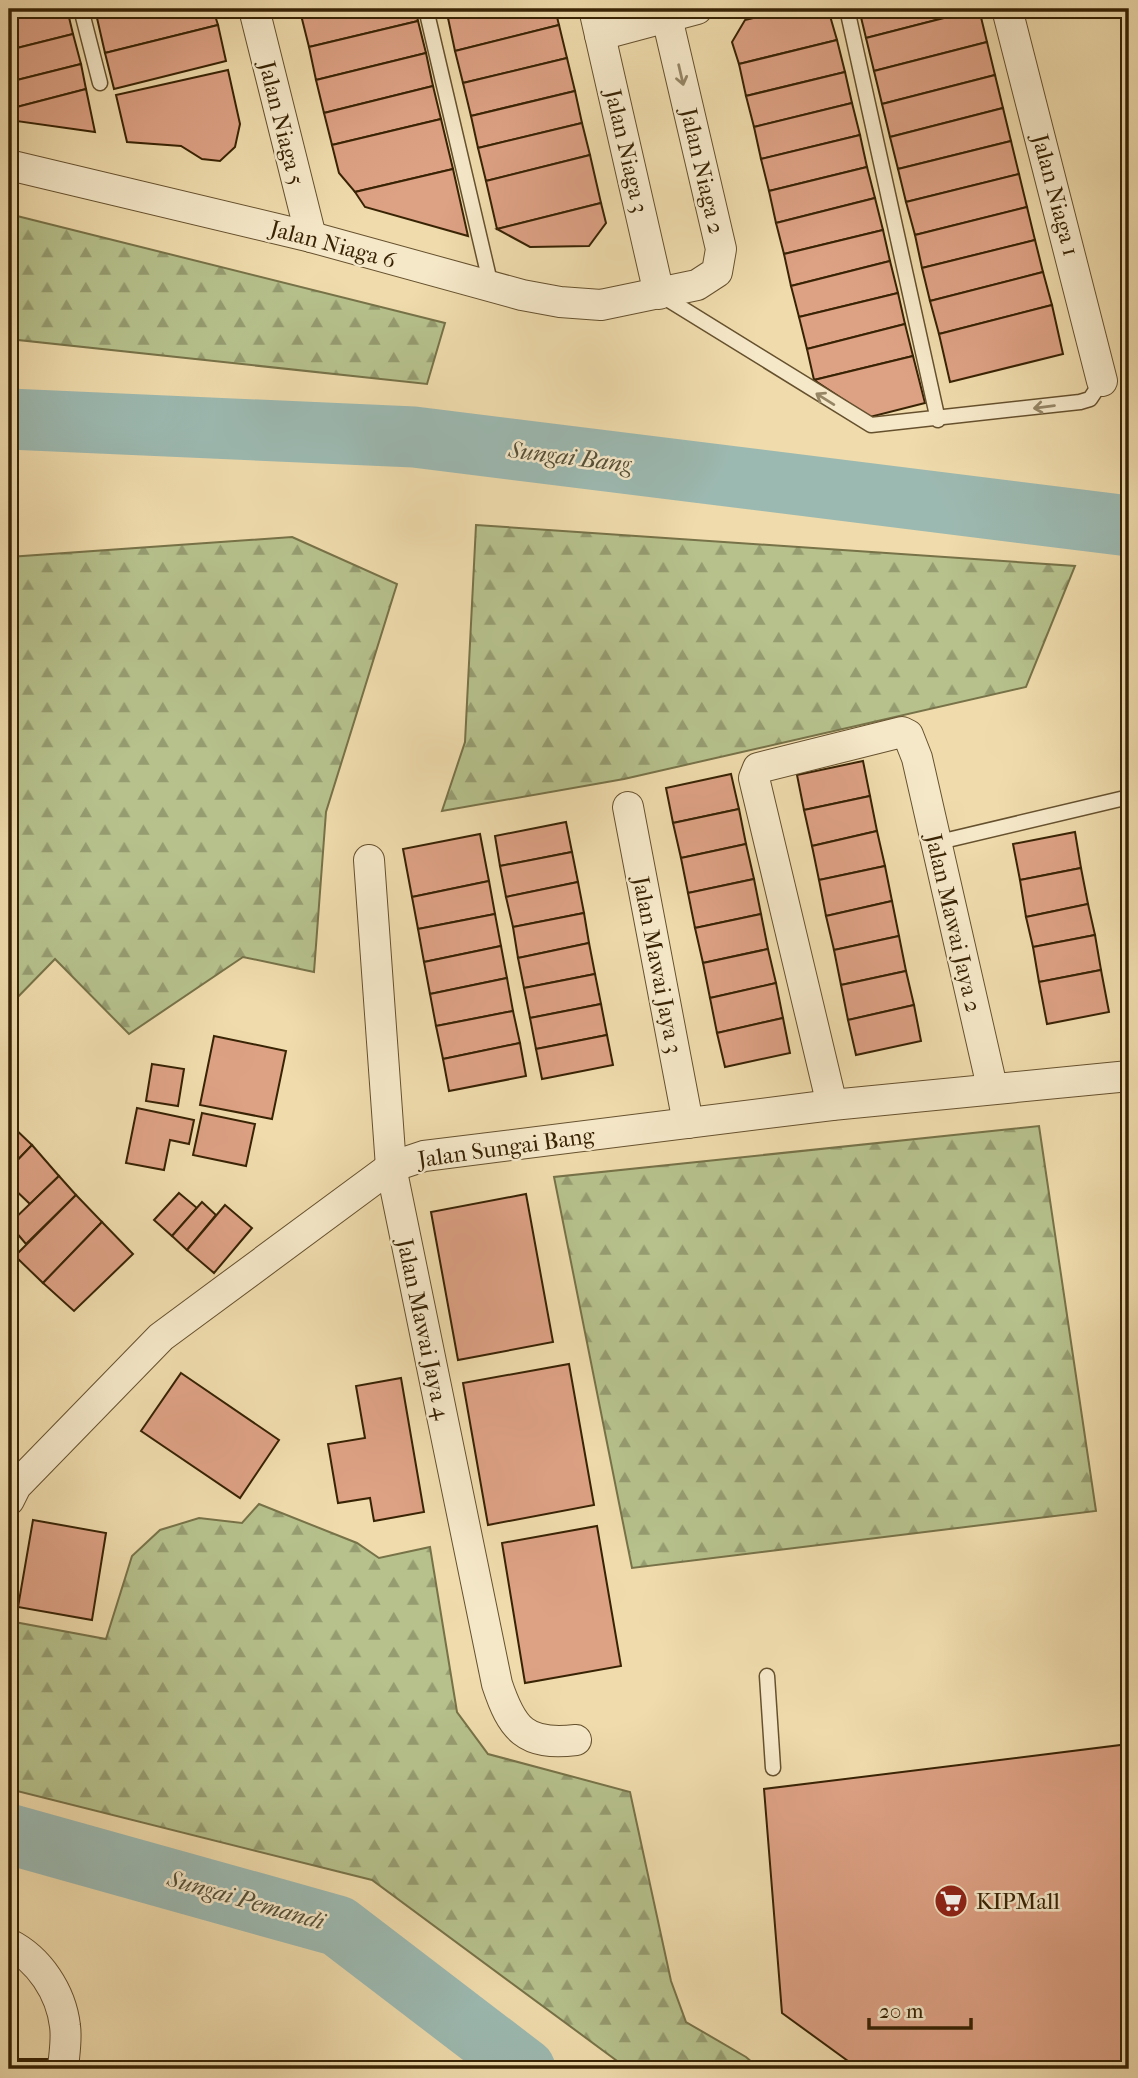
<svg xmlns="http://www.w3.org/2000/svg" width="1138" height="2078" font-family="'IM FELL French Canon',serif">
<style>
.forest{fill:url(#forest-firs);stroke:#777248;stroke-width:2}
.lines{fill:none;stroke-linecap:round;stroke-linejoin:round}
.river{stroke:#9cb9b1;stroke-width:61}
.building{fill:#dda184;stroke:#382304;stroke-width:2}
.service-casing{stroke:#66512e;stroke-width:17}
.minor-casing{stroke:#66512e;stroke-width:32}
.service{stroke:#f5e8c9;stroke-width:14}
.minor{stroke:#f5e8c9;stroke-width:30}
.oneway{stroke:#968666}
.labels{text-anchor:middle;stroke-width:5;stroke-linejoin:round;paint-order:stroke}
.street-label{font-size:23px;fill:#382304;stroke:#f5e8c9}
.poi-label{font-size:23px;fill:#382304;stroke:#f5e8c9;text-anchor:start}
.water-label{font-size:24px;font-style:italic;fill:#565038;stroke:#f5e8c9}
</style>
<defs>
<pattern id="forest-firs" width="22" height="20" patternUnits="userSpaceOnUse" patternTransform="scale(1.75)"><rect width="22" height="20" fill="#b6c18c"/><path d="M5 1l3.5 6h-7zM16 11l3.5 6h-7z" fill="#959c70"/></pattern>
</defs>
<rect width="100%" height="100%" fill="#efdbac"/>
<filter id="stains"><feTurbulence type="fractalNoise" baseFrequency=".00286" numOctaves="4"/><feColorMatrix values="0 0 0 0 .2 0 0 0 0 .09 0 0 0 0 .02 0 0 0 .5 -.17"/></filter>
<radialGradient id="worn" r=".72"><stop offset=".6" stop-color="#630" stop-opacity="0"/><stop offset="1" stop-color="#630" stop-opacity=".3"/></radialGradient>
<g class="forest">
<path d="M9,214l436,109 -18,61 -418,-45z"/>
<path d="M476,525l599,41 -49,121 -402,92 -182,32 23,-69z"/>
<path d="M292,537l105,47 -71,228 -12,160 -71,-15 -114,77 -74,-75 -46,47v-449z"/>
<path d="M1039,1126l57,385 -464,57 -78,-391z"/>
<path d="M259,1504l98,39 22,15 51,-11 27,165 31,42 142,38 41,189 15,41 60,35 14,12h-132l-256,-189 -363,-91v-168l97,18 26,-83 28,-26 39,-12 43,5z"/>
</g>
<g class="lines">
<g class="river">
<path d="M9,419l405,18 715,89"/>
<path d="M9,1834l329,92 187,143"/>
</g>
</g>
<g class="building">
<path d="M9,9h38l-38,9z"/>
<path d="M47,9h20l6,25 -64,16v-32z"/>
<path d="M94,9h39l-36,9z"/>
<path d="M133,9h80l5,16 -113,28 -8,-35z"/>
<path d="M326,9h89l3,12 -109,26 -8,-32z"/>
<path d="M445,9h41l-38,9z"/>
<path d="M486,9h69l4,16 -104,26 -7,-33z"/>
<path d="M791,9h37l9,31 -98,24 -7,-22 13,-22z"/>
<path d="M859,9h120l-113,29z"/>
<path d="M979,9l8,33 -113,29 -8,-33z"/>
<path d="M418,21l8,32 -110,27 -7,-33z"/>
<path d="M218,25l8,36 -112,28 -9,-36z"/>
<path d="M559,25l8,33 -104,25 -8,-32z"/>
<path d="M73,34l8,30 -72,18v-32z"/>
<path d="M837,40l8,32 -99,24 -7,-32z"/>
<path d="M987,42l8,33 -113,29 -8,-33z"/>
<path d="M426,53l7,33 -109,27 -8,-33z"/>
<path d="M567,58l8,33 -104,25 -8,-33z"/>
<path d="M81,64l5,25 -77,20v-27z"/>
<path d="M228,70l12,54 -5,23 -15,14 -18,-2 -21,-13 -54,-4 -11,-47z"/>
<path d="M845,72l7,31 -98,24 -8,-31z"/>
<path d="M995,75l8,33 -113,29 -8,-33z"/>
<path d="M433,86l8,33 -109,26 -8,-32z"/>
<path d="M86,89l9,43 -86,-12v-11z"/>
<path d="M575,91l7,32 -104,25 -7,-32z"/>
<path d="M852,103l8,32 -99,24 -7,-32z"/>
<path d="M1003,108l8,33 -113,28 -8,-32z"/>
<path d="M441,119l12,50 -98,23 -16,-19 -7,-28z"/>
<path d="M582,123l8,32 -104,26 -8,-33z"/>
<path d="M860,135l7,32 -98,24 -8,-32z"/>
<path d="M1011,141l8,33 -113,28 -8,-33z"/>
<path d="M590,155l11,48 -104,26 -11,-48z"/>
<path d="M867,167l8,31 -99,25 -7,-32z"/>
<path d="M453,169l15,67 -103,-29 -10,-15z"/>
<path d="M1019,174l8,33 -112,28 -9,-33z"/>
<path d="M875,198l8,32 -99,24 -8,-31z"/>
<path d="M601,203l5,20 -17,23 -59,1 -33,-18z"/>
<path d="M1027,207l8,33 -113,28 -7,-33z"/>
<path d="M883,230l7,31 -99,25 -7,-32z"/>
<path d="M1035,240l8,32 -113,29 -8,-33z"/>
<path d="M890,261l8,32 -99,24 -8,-31z"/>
<path d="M1043,272l9,33 -113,29 -9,-33z"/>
<path d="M898,293l7,31 -98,25 -8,-32z"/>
<path d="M1052,305l11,49 -113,28 -11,-48z"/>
<path d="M905,324l8,32 -99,24 -7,-31z"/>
<path d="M913,356l12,47 -55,14 -56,-37z"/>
<path d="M863,761l7,35 -66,14 -7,-35z"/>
<path d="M731,774l8,35 -66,14 -7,-35z"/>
<path d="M870,796l7,35 -65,15 -8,-36z"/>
<path d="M739,809l7,35 -65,14 -8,-35z"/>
<path d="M566,822l6,30 -72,14 -5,-30z"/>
<path d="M877,831l8,35 -66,14 -7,-34z"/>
<path d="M1075,832l6,36 -61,12 -7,-36z"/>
<path d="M480,834l9,47 -77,16 -9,-48z"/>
<path d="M746,844l8,35 -66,14 -7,-35z"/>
<path d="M572,852l6,30 -72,15 -6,-31z"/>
<path d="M885,866l7,35 -66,15 -7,-36z"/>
<path d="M1081,868l7,36 -62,13 -6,-37z"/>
<path d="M754,879l7,35 -66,14 -7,-35z"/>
<path d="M489,881l6,33 -77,15 -6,-32z"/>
<path d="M578,882l6,31 -71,14 -7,-30z"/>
<path d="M892,901l7,35 -65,14 -8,-34z"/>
<path d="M1088,904l7,31 -62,12 -7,-30z"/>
<path d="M584,913l5,30 -71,15 -5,-31z"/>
<path d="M495,914l6,32 -77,16 -6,-33z"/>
<path d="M761,914l7,35 -65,14 -8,-35z"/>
<path d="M1095,935l6,35 -62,12 -6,-35z"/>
<path d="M899,936l7,35 -65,14 -7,-35z"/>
<path d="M589,943l6,31 -71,14 -6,-30z"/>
<path d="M501,946l6,32 -77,16 -6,-32z"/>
<path d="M768,949l8,34 -66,15 -7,-35z"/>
<path d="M1101,970l8,42 -62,12 -8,-42z"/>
<path d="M906,971l8,34 -66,15 -7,-35z"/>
<path d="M595,974l6,30 -71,14 -6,-30z"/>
<path d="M507,978l6,33 -77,15 -6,-32z"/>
<path d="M776,983l7,35 -66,15 -7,-35z"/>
<path d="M601,1004l6,31 -71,14 -6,-31z"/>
<path d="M914,1005l7,36 -65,14 -8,-35z"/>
<path d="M513,1011l7,32 -77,16 -7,-33z"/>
<path d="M783,1018l7,35 -65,14 -8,-34z"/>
<path d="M607,1035l6,30 -71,14 -6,-30z"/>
<path d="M214,1036l72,15 -14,68 -72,-14z"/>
<path d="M520,1043l6,33 -77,15 -6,-32z"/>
<path d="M152,1064l32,5 -6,37 -32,-5z"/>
<path d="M137,1108l57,12 -5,24 -19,-4 -6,30 -38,-7z"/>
<path d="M202,1113l53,11 -9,42 -53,-11z"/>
<path d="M9,1123l23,22 -23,24z"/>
<path d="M32,1145l27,31 -29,28 -21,-20v-15z"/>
<path d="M59,1176l17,19 -50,49 -17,-20z"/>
<path d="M179,1193l18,15 -25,28 -18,-16z"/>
<path d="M526,1194l27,148 -95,18 -27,-148z"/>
<path d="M76,1195l26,27 -59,61 -28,-27z"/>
<path d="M202,1202l14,13 -29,35 -15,-14z"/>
<path d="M225,1205l27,23 -38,45 -27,-23z"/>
<path d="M102,1222l31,32 -59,57 -31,-28z"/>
<path d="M569,1364l25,141 -106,20 -25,-142z"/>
<path d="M181,1373l98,67 -39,58 -99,-67z"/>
<path d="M401,1378l23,134 -50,9 -4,-23 -32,5 -10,-59 37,-6 -9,-52z"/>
<path d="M33,1520l73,13 -14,87 -74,-13z"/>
<path d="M597,1526l24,140 -96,17 -23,-140z"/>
<path d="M1129,1744v325h-270l-77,-56 -18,-224z"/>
<rect x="17" y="2059" width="32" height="10"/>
</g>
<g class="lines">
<defs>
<g id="service">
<path d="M81,9l19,74"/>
<path d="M426,9l65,277"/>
<path d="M847,9l91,411"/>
<path d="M659,294l212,131 209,-23 10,-3 12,-18"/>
<path d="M935,843l194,-46"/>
<path d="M767,1676l6,92"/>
</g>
<g id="minor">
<path d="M254,9l57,228"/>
<path d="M594,9l65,285"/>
<path d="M1007,9l95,372"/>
<path d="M600,35l97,-26"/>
<path d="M9,165l302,72 211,58 38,7 41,3 96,-20 20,-13 4,-23 -56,-240"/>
<path d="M628,807l60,316"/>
<path d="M369,860l22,307 106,517c15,45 28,62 79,56"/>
<path d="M832,1105l-78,-327 4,-10 144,-36 6,3 9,23 75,329"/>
<path d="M9,1500l7,-14 145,-149 230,-170 33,-11 408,-51 297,-29"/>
<path d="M9,1944c30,15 52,48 56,82 2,14 -1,29 -2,43"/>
</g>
</defs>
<use href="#service" class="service-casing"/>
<use href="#minor" class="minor-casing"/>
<use href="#service" class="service"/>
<use href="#minor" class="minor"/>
</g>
<defs><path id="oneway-shaft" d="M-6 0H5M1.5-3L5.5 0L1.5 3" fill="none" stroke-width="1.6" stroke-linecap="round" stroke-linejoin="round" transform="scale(1.75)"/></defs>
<g class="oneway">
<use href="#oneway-shaft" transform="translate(681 75) rotate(77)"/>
<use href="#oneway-shaft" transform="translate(825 399) rotate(-148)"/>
<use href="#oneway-shaft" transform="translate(1044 407) rotate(173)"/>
</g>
<defs>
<symbol id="supermarket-disc" viewBox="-11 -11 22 22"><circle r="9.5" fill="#8f2418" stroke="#f5e8c9"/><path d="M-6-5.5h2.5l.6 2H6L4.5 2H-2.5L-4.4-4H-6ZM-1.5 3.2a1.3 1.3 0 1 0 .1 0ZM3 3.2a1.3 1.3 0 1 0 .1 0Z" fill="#fff"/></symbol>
</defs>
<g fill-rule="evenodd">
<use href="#supermarket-disc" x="932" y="1882" width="38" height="38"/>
</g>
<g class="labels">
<g class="street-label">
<text transform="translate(282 123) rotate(76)" y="8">Jalan Niaga 5</text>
<text transform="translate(627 151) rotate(77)" y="8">Jalan Niaga 3</text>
<text transform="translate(703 171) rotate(77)" y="8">Jalan Niaga 2</text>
<text transform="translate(1056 195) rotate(75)" y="8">Jalan Niaga 1</text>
<text transform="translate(333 244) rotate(15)" y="8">Jalan Niaga 6</text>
<text transform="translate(954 923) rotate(77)" y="8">Jalan Mawai Jaya 2</text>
<text transform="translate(658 965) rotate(79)" y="8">Jalan Mawai Jaya 3</text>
<text transform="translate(506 1147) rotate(-8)" y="8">Jalan Sungai Bang</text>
<text transform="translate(424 1329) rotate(78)" y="8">Jalan Mawai Jaya 4</text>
</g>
<g class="poi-label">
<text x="976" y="1909">KIPMall</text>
</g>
<g class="water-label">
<text transform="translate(570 457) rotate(7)" y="8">Sungai Bang</text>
<text transform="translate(246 1900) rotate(16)" y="8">Sungai Pemandi</text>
</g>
</g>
<rect width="1138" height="2078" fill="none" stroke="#efdbac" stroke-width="35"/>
<rect x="10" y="10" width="1117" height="2057" fill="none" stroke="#382304" stroke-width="3.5"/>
<rect x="18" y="18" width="1103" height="2043" fill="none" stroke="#382304" stroke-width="2"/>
<path d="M869 2018v10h102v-10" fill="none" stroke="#382304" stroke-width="3.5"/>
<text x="879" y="2018" font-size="21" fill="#382304" stroke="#f5e8c9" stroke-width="5" paint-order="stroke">20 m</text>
<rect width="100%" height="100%" filter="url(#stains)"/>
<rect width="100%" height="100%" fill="url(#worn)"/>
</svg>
